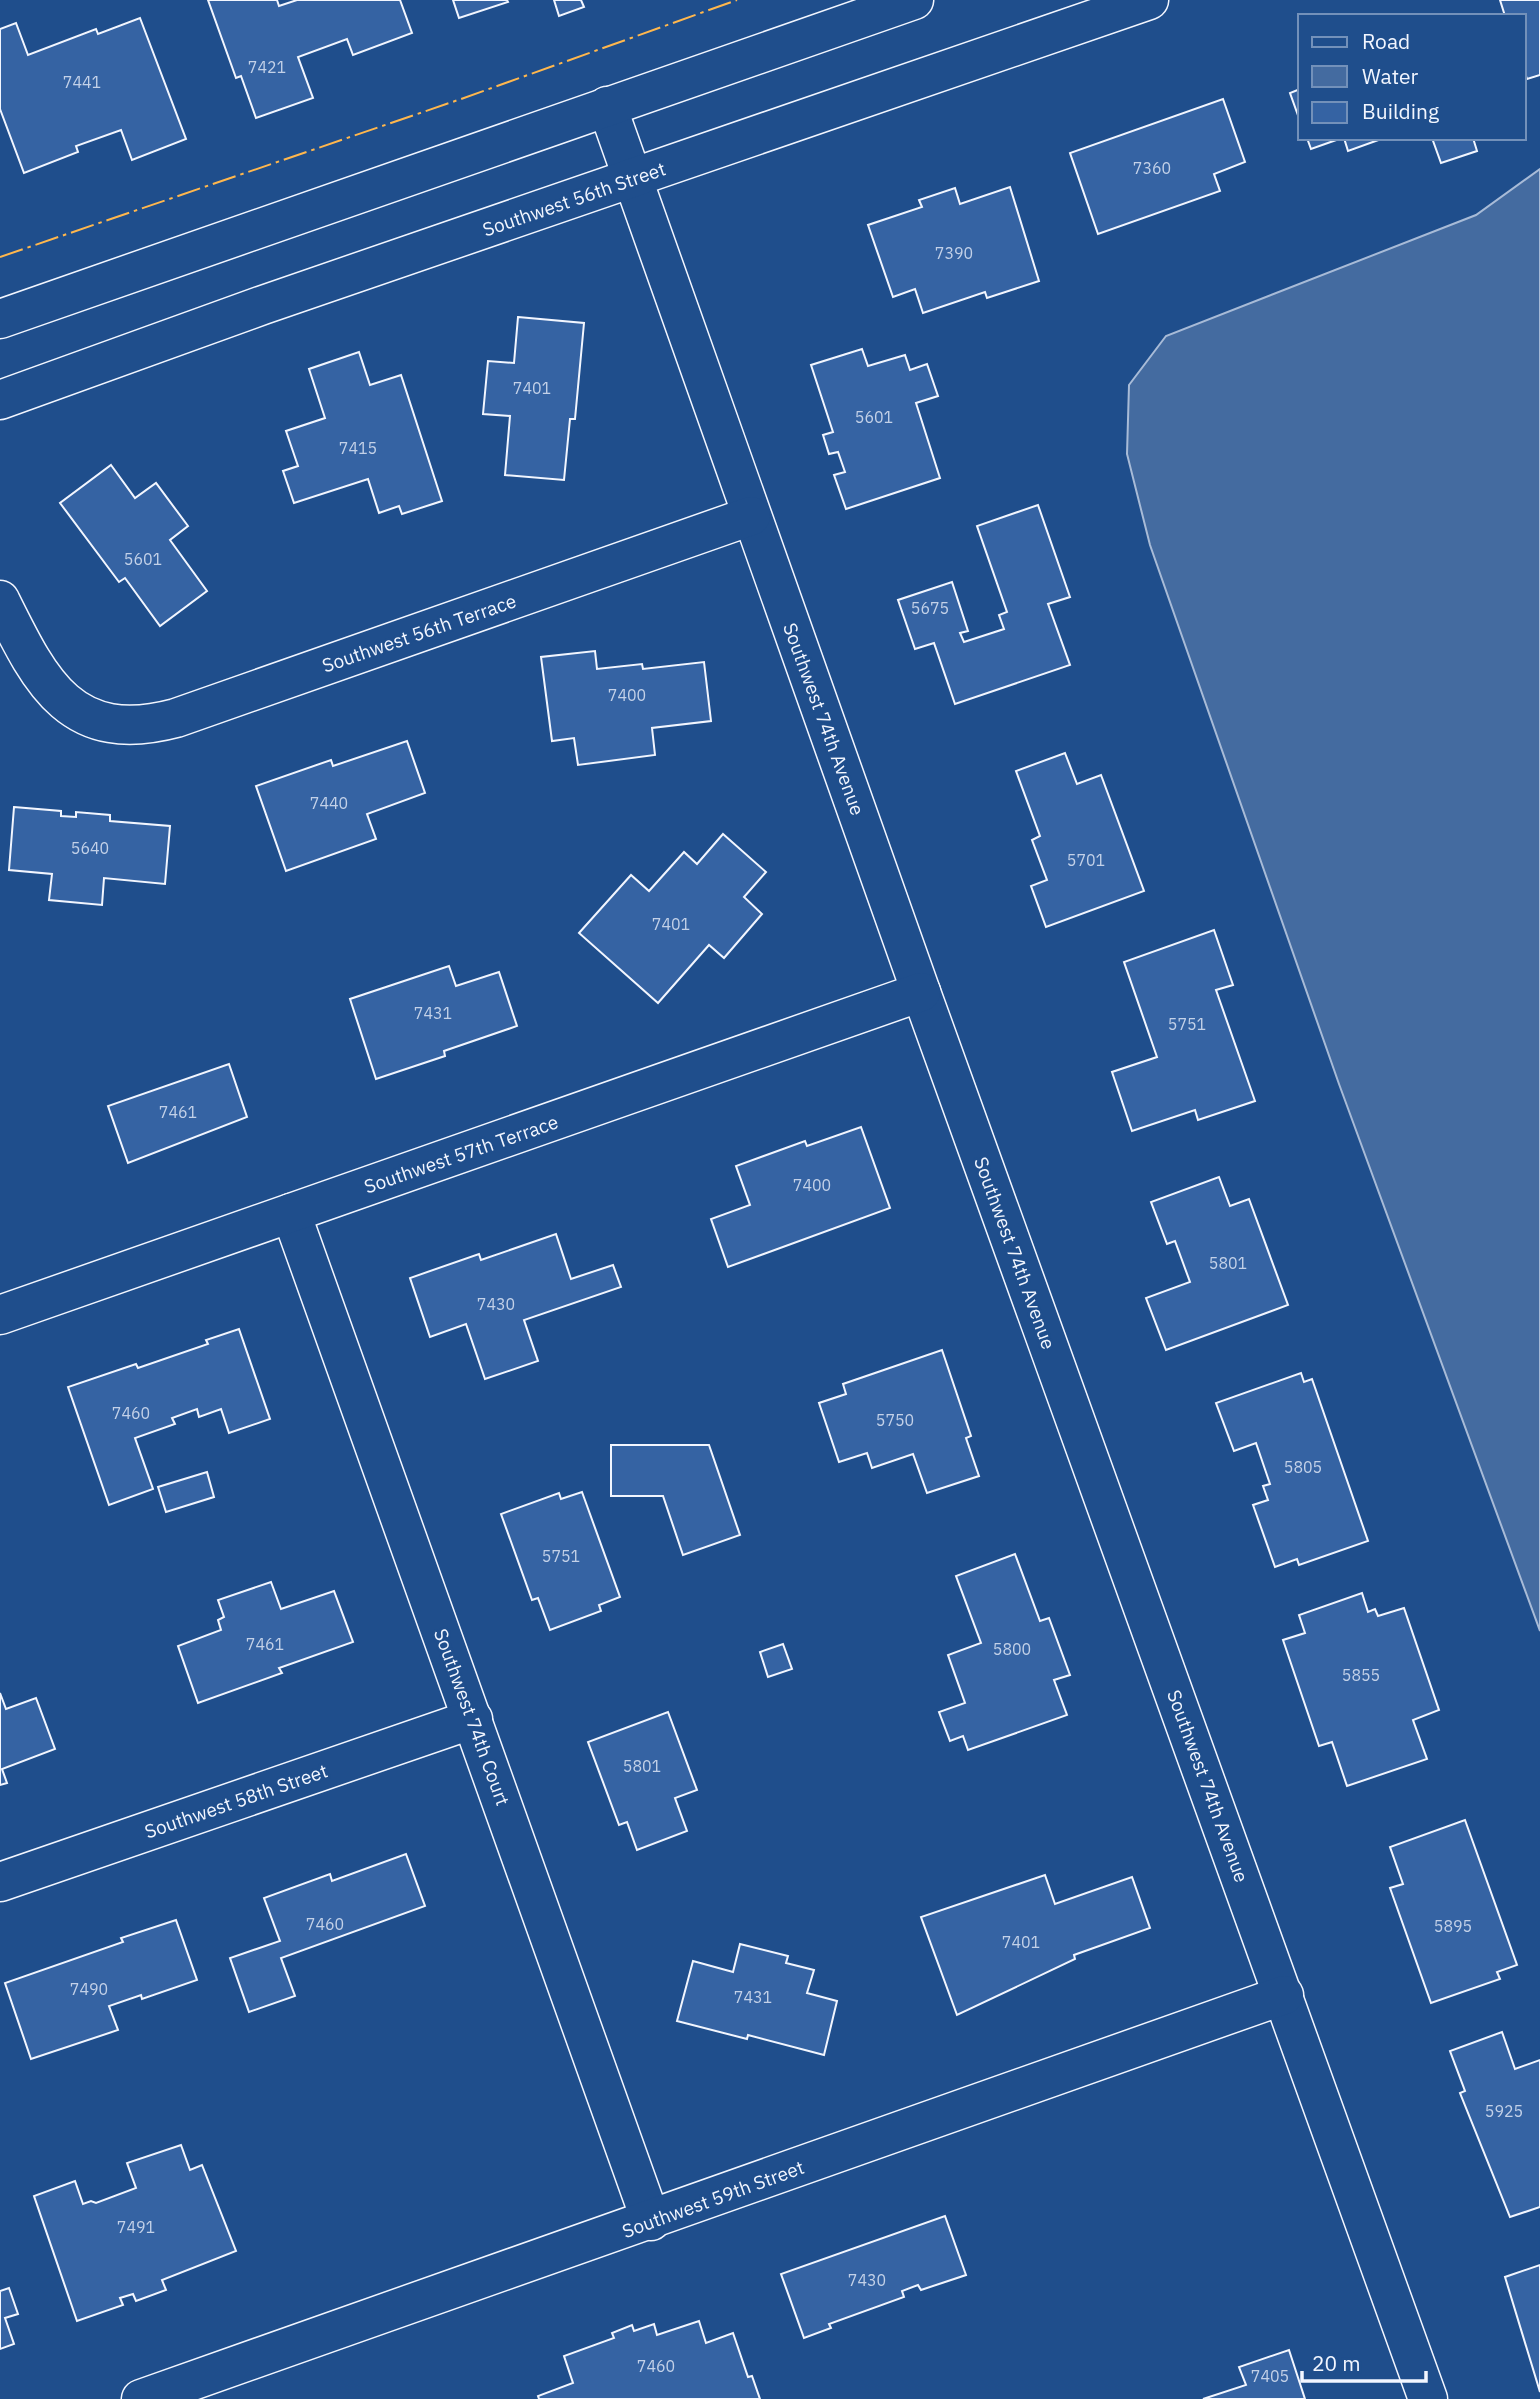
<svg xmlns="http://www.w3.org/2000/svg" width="1540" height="2399" font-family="'IBM Plex Sans',sans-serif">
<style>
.water{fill:#446ba0;stroke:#a8bbd7;stroke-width:2}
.building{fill:#3563a3;stroke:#f2f6ff;stroke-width:2}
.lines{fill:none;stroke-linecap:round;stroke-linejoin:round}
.minor-casing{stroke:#f2f6ff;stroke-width:41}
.major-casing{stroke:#f2f6ff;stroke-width:41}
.minor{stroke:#1f4e8c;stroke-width:38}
.major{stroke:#1f4e8c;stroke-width:38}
.power{stroke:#ffb74d;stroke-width:2;stroke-dasharray:24 5 3.5 5;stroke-linecap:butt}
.labels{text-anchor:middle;stroke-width:5;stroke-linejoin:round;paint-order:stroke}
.number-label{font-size:16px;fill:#c3d1e8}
.street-label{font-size:19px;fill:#f2f6ff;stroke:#1f4e8c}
</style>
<rect width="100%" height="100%" fill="#1f4e8c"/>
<path class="water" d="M1540,169v1462l-201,-547 -189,-539 -23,-91 2,-69 37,-49 310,-121z"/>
<g class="building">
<path d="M208,0h69l2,6 18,-6h103l12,33 -59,22 -6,-16 -49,18 15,41 -57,20 -15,-42 -5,2z"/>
<path d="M453,0h54l1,2 -49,16z"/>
<path d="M554,0h27l3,7 -25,9z"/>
<path d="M1500,0h40v75l-13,4 -3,-9v-54h-19z"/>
<path d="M140,18l46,121 -54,21 -11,-30 -45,16 2,6 -54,21 -24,-64v-80l16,-6 12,32 68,-26 2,5z"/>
<path d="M1300,89v32l-10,-28z"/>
<path d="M1223,99l22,63 -31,12 6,17 -122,43 -28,-81z"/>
<path d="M1307,138h35l-31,11z"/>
<path d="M1344,138h40l-36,13z"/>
<path d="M1432,138h41l4,13 -36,12z"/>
<path d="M1010,187l29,94 -52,17 -2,-6 -62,21 -8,-24 -22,8 -25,-72 54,-18 -3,-7 36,-12 5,16z"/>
<path d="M518,317l66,6 -9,96h-5l-6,61 -59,-5 5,-59 -27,-2 5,-53 26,2z"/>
<path d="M862,349l6,17 37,-11 5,15 17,-6 11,32 -22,7 24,75 -94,31 -12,-34 11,-3 -7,-20 -9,2 -6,-19 10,-3 -22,-67z"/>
<path d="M359,352l11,33 31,-10 41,126 -40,13 -3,-8 -20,7 -11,-34 -74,24 -11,-32 15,-5 -12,-35 39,-13 -16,-49z"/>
<path d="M111,465l24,33 21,-15 32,43 -18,14 37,51 -47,35 -35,-48 -6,4 -59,-79z"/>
<path d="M1038,505l32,92 -22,7 22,61 -115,39 -21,-61 -19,6 -17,-49 54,-18 16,49 -8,2 4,9 40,-13 -5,-14 8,-3 -30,-86z"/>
<path d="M595,651l2,18 45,-5 1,5 61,-7 7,59 -59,7 3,27 -77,10 -4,-27 -22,3 -11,-84z"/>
<path d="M407,741l18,52 -58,21 9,25 -90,32 -30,-85 75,-26 2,6z"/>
<path d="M1065,753l12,31 24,-9 43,116 -98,36 -15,-41 16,-6 -15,-40 8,-4 -24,-65z"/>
<path d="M14,807l47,4v5l15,1v-5l34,3v6l60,5 -5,58 -61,-6 -2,27 -53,-5 3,-26 -43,-4z"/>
<path d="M723,834l43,38 -22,25 18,17 -38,44 -15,-13 -51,58 -79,-70 52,-58 18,16 35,-39 13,12z"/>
<path d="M1214,930l19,55 -17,5 39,111 -57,19 -3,-10 -63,21 -20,-59 45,-15 -33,-95z"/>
<path d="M449,966l7,20 43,-14 18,54 -73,25 1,5 -69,23 -26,-80z"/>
<path d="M229,1064l18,53 -119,46 -20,-57z"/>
<path d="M861,1127l29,81 -162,59 -17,-48 39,-14 -14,-39 69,-25 2,5z"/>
<path d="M1219,1177l11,29 19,-7 39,106 -122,45 -20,-52 44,-16 -15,-41 -8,3 -16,-42z"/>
<path d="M556,1234l15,45 42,-14 8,22 -97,33 14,41 -53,18 -19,-55 -36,13 -20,-59 69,-24 2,6z"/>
<path d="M239,1329l31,90 -41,14 -8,-24 -22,8 -2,-8 -25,9 3,6 -40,14 18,51 -44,16 -41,-118 68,-23 2,4 70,-24 -2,-4z"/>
<path d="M942,1350l29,86 -5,2 13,38 -52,17 -14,-39 -41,14 -5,-15 -28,9 -20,-59 27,-9 -3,-10z"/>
<path d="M1301,1373l3,9 8,-3 56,162 -69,24 -2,-6 -22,8 -22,-62 15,-5 -5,-14 7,-2 -14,-41 -22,8 -18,-48z"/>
<path d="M611,1445h98l31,90 -57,20 -20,-59h-52z"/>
<path d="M207,1472l7,25 -48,15 -8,-25z"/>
<path d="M582,1492l38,105 -21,8 2,6 -51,19 -12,-32 -6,2 -31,-86 58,-21 2,6z"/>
<path d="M1015,1554l25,67 9,-3 21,57 -16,5 13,35 -99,35 -5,-14 -13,5 -11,-29 26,-9 -17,-48 33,-12 -25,-67z"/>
<path d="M271,1582l10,27 53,-18 19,51 -74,26 3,5 -84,30 -20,-57 43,-16 -3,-10 6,-3 -6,-17z"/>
<path d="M1362,1593l6,19 7,-3 3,7 26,-8 35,102 -26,10 14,39 -80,27 -15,-44 -13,4 -36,-106 22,-7 -6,-18z"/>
<path d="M783,1644l9,25 -24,8 -8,-25z"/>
<path d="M0,1693l6,16 30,-11 19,51 -53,20 5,14 -7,2z"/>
<path d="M668,1712l29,78 -22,8 12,33 -50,19 -10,-28 -8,3 -31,-83z"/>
<path d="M1465,1820l52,145 -20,7 3,7 -69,24 -41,-115 13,-4 -13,-37z"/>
<path d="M406,1854l19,52 -144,52 14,38 -46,16 -19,-54 50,-17 -16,-43 66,-24 2,7z"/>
<path d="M1045,1875l10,29 77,-27 18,51 -76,27 1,4 -118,56 -36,-98z"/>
<path d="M176,1920l21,60 -55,19 -1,-4 -32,11 9,24 -87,29 -26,-76 118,-41 -2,-4z"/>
<path d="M740,1944l48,12 -2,7 28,7 -7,23 30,8 -13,54 -76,-20 -1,4 -70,-18 16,-60 40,11z"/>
<path d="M1502,2032l13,37 25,-9v147l-30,10 -50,-124 5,-2 -15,-40z"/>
<path d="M181,2145l9,25 12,-5 34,86 -74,29 4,10 -30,11 -3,-7 -13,4 3,7 -46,16 -43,-125 41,-15 8,23 8,-3 5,2 40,-15 -9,-25z"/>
<path d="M945,2216l21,59 -45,15 -3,-5 -16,6 2,6 -75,27 2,4 -27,10 -23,-64z"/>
<path d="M1540,2265v127l-35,-115z"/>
<path d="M9,2288l9,26 -13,4 9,26 -14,5v-58z"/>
<path d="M699,2321l7,22 27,-10 15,44 4,-1 8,23h-221l-1,-3 35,-13 -9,-27 50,-18 -2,-5 20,-8 2,6 20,-7 3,11z"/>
<path d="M1289,2350l16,49h-102l43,-14 -7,-18z"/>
</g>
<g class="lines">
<defs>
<g id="minor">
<path d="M607,106l314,886 507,1407"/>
<path d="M0,600c41,83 71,146 176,118l575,-202"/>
<path d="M291,1213l360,1008"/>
<path d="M0,1315l921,-323"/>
<path d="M0,1882l473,-163"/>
<path d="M141,2399l1143,-404"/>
</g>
<g id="major">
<path d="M0,319l914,-319"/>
<path d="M0,400l263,-95 886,-305"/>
</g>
</defs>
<use href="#minor" class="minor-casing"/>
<use href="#major" class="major-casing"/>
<use href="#minor" class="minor"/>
<use href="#major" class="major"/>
<path class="power" d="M0,257l461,-158 276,-99"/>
</g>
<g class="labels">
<g class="number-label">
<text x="267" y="73">7421</text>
<text x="82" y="88">7441</text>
<text x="1152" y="174">7360</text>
<text x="954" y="259">7390</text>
<text x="532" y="394">7401</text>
<text x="874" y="423">5601</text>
<text x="358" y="454">7415</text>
<text x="143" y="565">5601</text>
<text x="930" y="614">5675</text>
<text x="627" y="701">7400</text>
<text x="329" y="809">7440</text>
<text x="90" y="854">5640</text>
<text x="1086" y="866">5701</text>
<text x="671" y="930">7401</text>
<text x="433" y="1019">7431</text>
<text x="1187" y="1030">5751</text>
<text x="178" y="1118">7461</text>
<text x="812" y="1191">7400</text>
<text x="1228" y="1269">5801</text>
<text x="496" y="1310">7430</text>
<text x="131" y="1419">7460</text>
<text x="895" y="1426">5750</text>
<text x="1303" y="1473">5805</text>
<text x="561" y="1562">5751</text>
<text x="265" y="1650">7461</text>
<text x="1012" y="1655">5800</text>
<text x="1361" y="1681">5855</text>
<text x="642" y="1772">5801</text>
<text x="325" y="1930">7460</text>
<text x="1453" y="1932">5895</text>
<text x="1021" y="1948">7401</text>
<text x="89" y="1995">7490</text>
<text x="753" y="2003">7431</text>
<text x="1504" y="2117">5925</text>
<text x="136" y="2233">7491</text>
<text x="867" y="2286">7430</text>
<text x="656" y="2372">7460</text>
<text x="1270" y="2382">7405</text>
</g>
<g class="street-label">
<text transform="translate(574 199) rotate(-19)" y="7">Southwest 56th Street</text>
<text transform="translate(419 633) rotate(-19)" y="7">Southwest 56th Terrace</text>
<text transform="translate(824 719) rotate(70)" y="7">Southwest 74th Avenue</text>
<text transform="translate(461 1154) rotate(-19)" y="7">Southwest 57th Terrace</text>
<text transform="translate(1015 1253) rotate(70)" y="7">Southwest 74th Avenue</text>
<text transform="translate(472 1717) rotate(70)" y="7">Southwest 74th Court</text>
<text transform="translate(1208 1786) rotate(70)" y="7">Southwest 74th Avenue</text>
<text transform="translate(236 1801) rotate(-19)" y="7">Southwest 58th Street</text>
<text transform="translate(713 2199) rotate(-20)" y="7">Southwest 59th Street</text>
</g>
</g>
<rect x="1298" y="14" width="228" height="126" fill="#1f4e8c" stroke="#7391ba" stroke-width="2"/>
<rect x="1312" y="37" width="35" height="10" fill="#1f4e8c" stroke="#7391ba" stroke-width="2"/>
<text x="1362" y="49" font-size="21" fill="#f2f6ff">Road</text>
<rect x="1312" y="66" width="35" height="21" fill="#446ba0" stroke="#7391ba" stroke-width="2"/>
<text x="1362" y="84" font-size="21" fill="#f2f6ff">Water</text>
<rect x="1312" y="102" width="35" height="21" fill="#3563a3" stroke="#7391ba" stroke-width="2"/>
<text x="1362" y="119" font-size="21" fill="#f2f6ff">Building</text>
<path d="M1302 2371v10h124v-10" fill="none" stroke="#f2f6ff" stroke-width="3.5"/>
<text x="1312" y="2371" font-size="21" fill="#f2f6ff" stroke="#1f4e8c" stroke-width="5" paint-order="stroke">20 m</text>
</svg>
